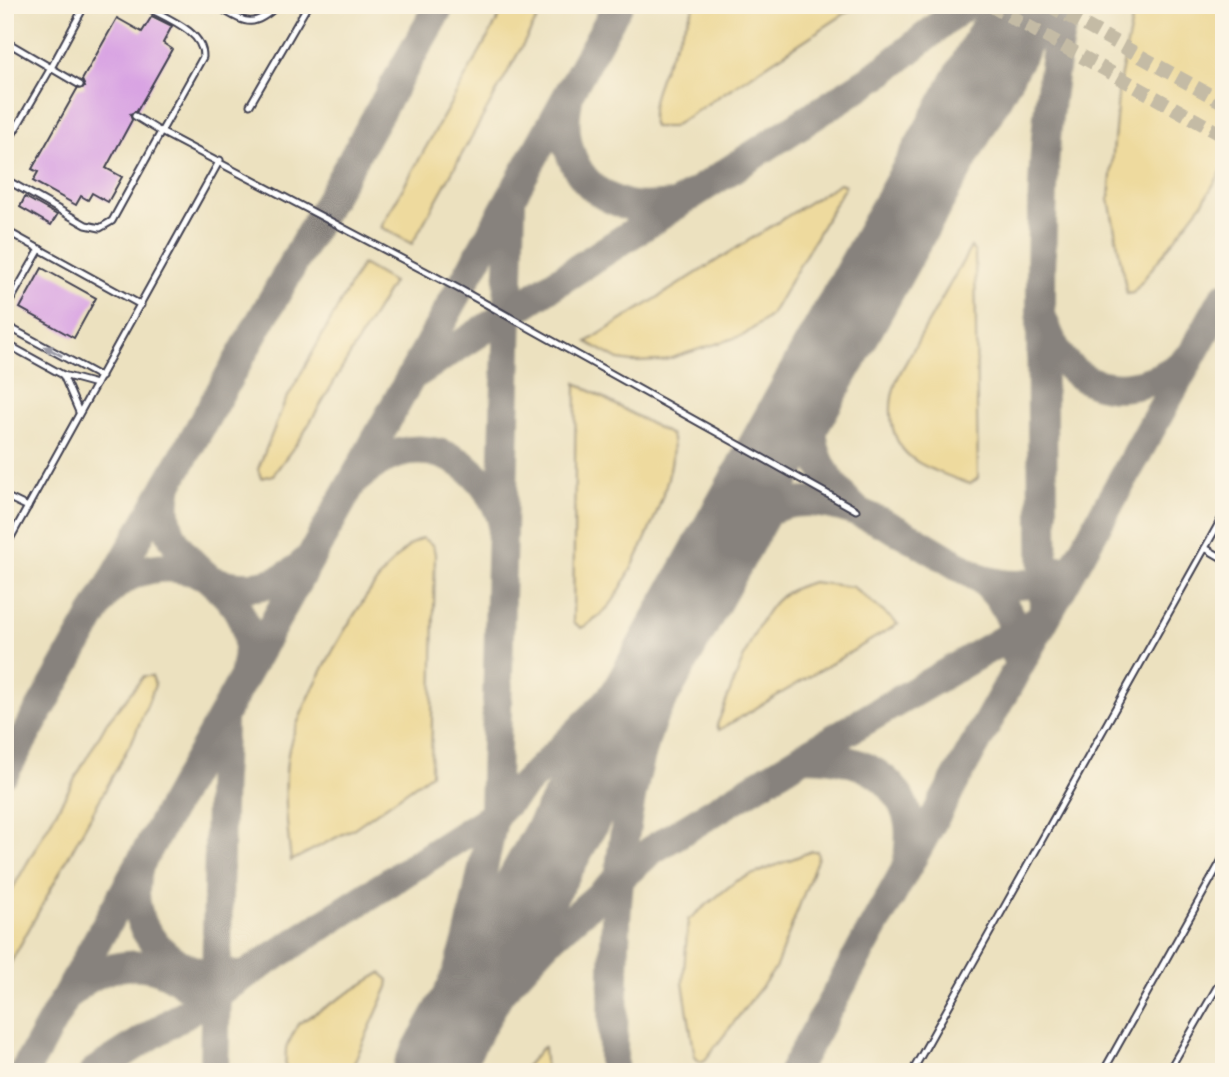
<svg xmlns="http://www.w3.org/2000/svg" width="1229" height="1077" font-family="'Balsamiq Sans',sans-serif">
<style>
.sand{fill:#eeda9e;stroke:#887e6c;stroke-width:2}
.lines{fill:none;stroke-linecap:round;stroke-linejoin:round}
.taxiway{stroke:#87827d;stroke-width:30}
.runway{stroke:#87827d;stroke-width:75}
.building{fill:#d9a4e3}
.secondary-tunnel{stroke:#c4bba5;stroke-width:14;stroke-dasharray:14 7;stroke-linecap:butt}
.service-casing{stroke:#403f4f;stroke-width:9}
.service{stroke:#fff;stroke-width:5}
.oneway{fill:#9c9ca7}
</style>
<rect width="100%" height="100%" fill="#fcf5e5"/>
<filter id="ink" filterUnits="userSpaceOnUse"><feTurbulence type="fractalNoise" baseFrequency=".0143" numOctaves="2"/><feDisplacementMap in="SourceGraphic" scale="14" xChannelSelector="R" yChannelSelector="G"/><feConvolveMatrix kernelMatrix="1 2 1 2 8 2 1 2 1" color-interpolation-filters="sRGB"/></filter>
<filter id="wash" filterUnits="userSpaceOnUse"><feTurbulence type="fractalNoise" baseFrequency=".00686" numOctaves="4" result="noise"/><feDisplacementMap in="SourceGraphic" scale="28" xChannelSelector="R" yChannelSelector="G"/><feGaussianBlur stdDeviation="1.57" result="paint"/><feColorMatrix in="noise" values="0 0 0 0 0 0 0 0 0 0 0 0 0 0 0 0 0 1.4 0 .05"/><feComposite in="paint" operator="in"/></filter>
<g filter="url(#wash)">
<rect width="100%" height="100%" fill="#ece1bf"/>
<g class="sand">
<path d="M506,5h39l-133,239 -31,-17z"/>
<path d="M695,5h163l-186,122h-18c-12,-29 28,-95 41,-122z"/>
<path d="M1135,5h89v162l-21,35 -70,91 -6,1 -18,-95 10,-115z"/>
<path d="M840,183l5,2 -1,3 -73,127 -27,20 -82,26 -30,1 -13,-2 -32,-18z"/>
<path d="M971,247l4,6 3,225 -8,6c-16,-6 -35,-12 -51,-21 -33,-19 -34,-61 -18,-92z"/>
<path d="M362,264l31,18 -91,154 -29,39 -12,3 -3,-9 26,-65z"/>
<path d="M576,383l95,52c11,35 -37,134 -58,166 -5,8 -23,23 -32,27l-8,-6z"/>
<path d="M422,538l11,7 2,9 -4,220 -78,55 -62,32c-4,-32 -9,-81 -2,-112 10,-46 91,-195 133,-211z"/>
<path d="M812,582l41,5 45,37 -179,106 -2,-5c13,-31 37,-105 61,-126 10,-9 22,-13 34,-17z"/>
<path d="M144,676h8l3,9 -21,52 -129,236v-71l102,-180z"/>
<path d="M812,851h5l1,6 -43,112 -70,91 -5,2 -5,-5 -12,-74 5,-63 48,-39z"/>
<path d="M381,973l8,7 -1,7 -38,85h-65l1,-24 12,-24z"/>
<path d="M544,1047l2,25h-25l20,-23z"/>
</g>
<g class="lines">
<g class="taxiway">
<path d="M568,100c-10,47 10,92 60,105 15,4 33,1 48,0"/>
<path d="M1041,315c0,-105 1,-207 25,-310"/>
<path d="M821,368c-16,63 -14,95 35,142"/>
<path d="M417,373l466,-302 82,-66"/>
<path d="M359,477c51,-49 117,-26 141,37"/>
<path d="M168,484c-22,96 101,90 77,186"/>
<path d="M721,547c15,-13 30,-28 47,-36 65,-34 157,37 213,68"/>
<path d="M214,581c33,10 64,7 90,-18"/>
<path d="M108,592c25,-26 61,-30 93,-18"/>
<path d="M1015,654c4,-31 -12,-55 -34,-75 29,9 55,9 81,-9"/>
<path d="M804,756c47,0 94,14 105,67 2,12 0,26 -1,38"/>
<path d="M5,771l435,-766"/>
<path d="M138,870c-17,58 39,113 95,105"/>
<path d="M71,992c31,-30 79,-37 113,-8"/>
<path d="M24,1072l594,-1067"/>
<path d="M94,1072l400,-257 109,-108 54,-64 50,-72"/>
<path d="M214,1072l8,-353"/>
<path d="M424,1072l44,-132 26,-125 17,-611"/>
<path d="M438,1072l43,-59 65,-71 107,-93 151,-93 240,-140 -3,-301c6,15 11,31 21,44 35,44 94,30 129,-3"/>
<path d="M613,1072c0,-113 0,-227 33,-335 13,-43 31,-84 47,-126"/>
<path d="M793,1072l431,-775"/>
</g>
<path class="runway" d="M430,1072l593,-1067"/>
</g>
<g id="blocks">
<g class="building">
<path d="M152,16l20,10 -9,17 9,6 -35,62 -7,3 2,6 -26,48 16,9 -14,25 -16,-9 -4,7 -7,-4 -5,9 -43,-24 5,-9 -6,-3 45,-80 8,-2 -3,-7 35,-62 25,14z"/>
<path d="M25,197l32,18 -6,10 -31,-18z"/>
<path d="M42,268l54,30 -22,40 -54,-30z"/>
</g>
</g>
</g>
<g filter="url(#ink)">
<use href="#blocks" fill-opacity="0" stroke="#403f4f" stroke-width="2"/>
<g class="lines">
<g class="secondary-tunnel">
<path d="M990,5l234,131"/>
<path d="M1049,5l175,98"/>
</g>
<defs>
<g id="service">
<path d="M215,5c30,17 36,26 63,0"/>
<path d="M5,41l46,27 -46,79"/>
<path d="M80,85l-29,-17 34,-63"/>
<path d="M250,105l58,-100"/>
<path d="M135,116l26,16 42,-75c1,-27 -40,-40 -60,-52"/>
<path d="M5,179l81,46 14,3 12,-7 49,-89 300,158 395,220"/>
<path d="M5,230l136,75"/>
<path d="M5,310l35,-61"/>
<path d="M5,325l96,52"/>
<path d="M5,343l58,32 33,9"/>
<path d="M63,375l16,37"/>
<path d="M5,496l23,11"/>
<path d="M5,548l215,-388"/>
<path d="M1205,548l19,11"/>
<path d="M912,1072l312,-558"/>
<path d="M1103,1072l121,-216"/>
<path d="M1168,1072l56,-97"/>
</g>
</defs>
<use href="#service" class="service-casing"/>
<use href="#service" class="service"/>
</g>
<defs><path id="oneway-solid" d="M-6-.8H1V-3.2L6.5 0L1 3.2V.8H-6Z" transform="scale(1.75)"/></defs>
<use class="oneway" href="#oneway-solid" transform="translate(53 351) rotate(-152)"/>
</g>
<rect width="1229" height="1077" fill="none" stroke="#fcf5e5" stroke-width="28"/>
</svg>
